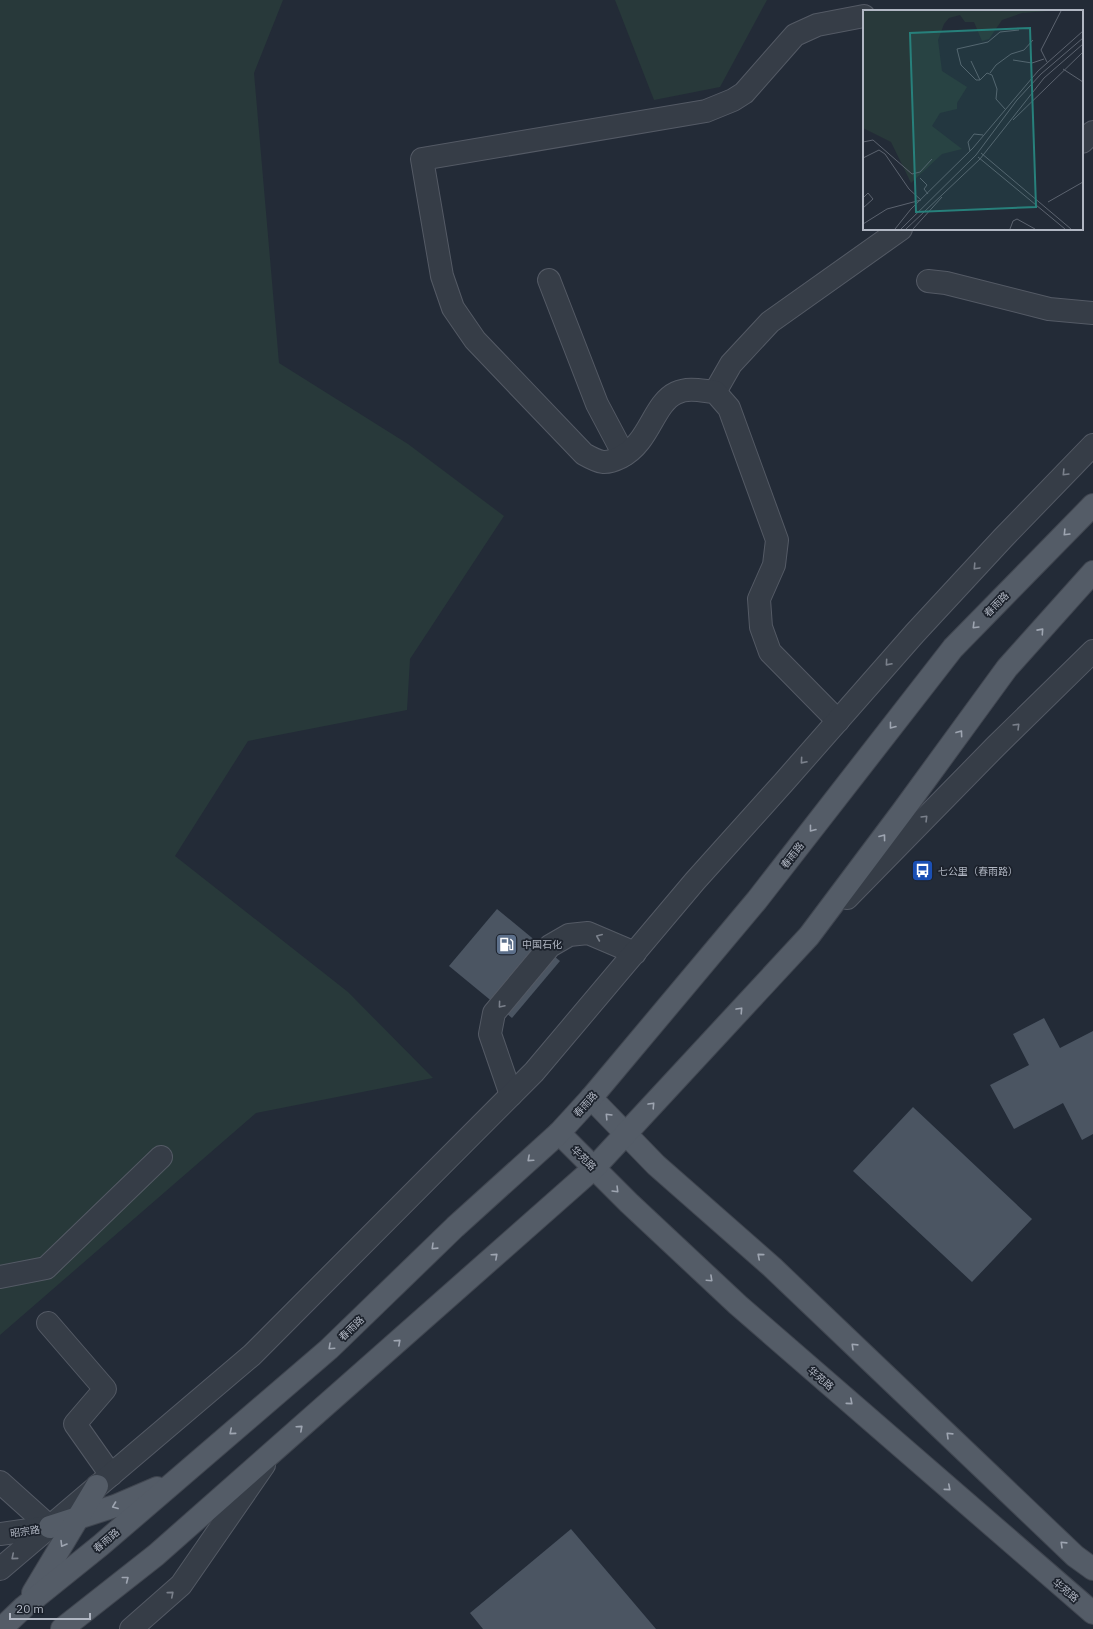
<svg xmlns="http://www.w3.org/2000/svg" width="1093" height="1629" font-family="'IBM Plex Sans','Noto Sans SC',sans-serif">
<style>
.green{fill:#28393a}
.building{fill:#4b5562}
.lines{fill:none;stroke-linecap:round;stroke-linejoin:round}
.minor-casing{stroke:#545a65;stroke-width:24}
.major-casing{stroke:#404650;stroke-width:24}
.minor{stroke:#363d47;stroke-width:22}
.major{stroke:#545c67;stroke-width:22}
.oneway{stroke:#7a808b}
.oneway2{stroke:#9ea5b1}
.labels{text-anchor:middle;stroke-width:3.5;stroke-linejoin:round;paint-order:stroke}
.street-label{font-size:10px;fill:#b1b7c3;stroke:#1c222c}
.poi-label{font-size:10px;fill:#b1b7c3;stroke:#1c222c;text-anchor:start}
.inset-road{fill:none;stroke:#5c636f;stroke-width:1}
.view{fill:#27807b;fill-opacity:0.15;stroke:#27807b;stroke-width:2}
.inset-edge{fill:none;stroke:#b1b7c3;stroke-width:2}
</style>
<rect width="100%" height="100%" fill="#232b37"/>
<g class="green">
<path d="M0,0h283l-29,73 25,290 129,81 96,72 -94,143 -3,51 -159,31 -73,115 173,136 85,86 -177,35 -256,222z"/>
<path d="M615,0h152l-47,87 -66,13z"/>
</g>
<g class="building">
<path d="M497,909l63,52 -48,57 -63,-52z"/>
<path d="M1044,1018l16,30 33,-17v103l-11,6 -19,-37 -49,26 -24,-44 39,-20 -16,-31z"/>
<path d="M913,1107l119,112 -60,63 -119,-111z"/>
<path d="M571,1529l85,100h-173l-13,-16z"/>
</g>
<g class="lines">
<defs>
<g id="minor">
<path d="M1082,142l11,-10"/>
<path d="M549,280l48,124 27,51"/>
<path d="M928,281l18,2 103,26 44,4"/>
<path d="M715,392l16,-28 39,-42 131,-93"/>
<path d="M838,721l-68,-69 -9,-25 -2,-28 15,-34 3,-25 -48,-132 -14,-16c-13,-1 -26,-5 -39,1 -23,11 -26,49 -55,64 -16,8 -21,6 -37,-3l-109,-114 -22,-32 -11,-32 -20,-117 284,-48 27,-11 11,-7 51,-58 22,-10 47,-9"/>
<path d="M847,898l149,-152 97,-95"/>
<path d="M511,1095l-21,-61 4,-21 56,-67 19,-11 19,-2 47,20"/>
<path d="M0,1277l46,-9 115,-111"/>
<path d="M48,1323l57,66 -30,35 36,51"/>
<path d="M0,1482l50,45"/>
<path d="M0,1534l50,-7"/>
<path d="M0,1569l252,-214 282,-283 161,-191 89,-99 131,-149 88,-95 90,-93"/>
<path d="M131,1629l50,-44 83,-120"/>
</g>
<g id="major">
<path d="M591,1098l65,67 116,102 303,289 18,13"/>
<path d="M559,1133l70,70 109,102 355,308"/>
<path d="M50,1527l65,-21 42,-18"/>
<path d="M33,1593l64,-107"/>
<path d="M1,1629l23,-22 77,-62 228,-196 126,-122 104,-94 32,-35 166,-198 196,-252 140,-143"/>
<path d="M62,1629l94,-74 438,-387 215,-232 93,-124 105,-144 86,-96"/>
</g>
</defs>
<use href="#minor" class="minor-casing"/>
<use href="#major" class="major-casing"/>
<use href="#minor" class="minor"/>
<use href="#major" class="major"/>
</g>
<defs><path id="oneway-chevron" d="M-2-3.5L2.5 0L-2 3.5" fill="none" stroke-width="1.6" stroke-linecap="round" stroke-linejoin="round"/></defs>
<g class="oneway">
<use href="#oneway-chevron" transform="translate(1065 473) rotate(134)"/>
<use href="#oneway-chevron" transform="translate(976 567) rotate(133)"/>
<use href="#oneway-chevron" transform="translate(888 663) rotate(131)"/>
<use href="#oneway-chevron" transform="translate(1017 726) rotate(-45)"/>
<use href="#oneway-chevron" transform="translate(803 761) rotate(131)"/>
<use href="#oneway-chevron" transform="translate(925 818) rotate(-45)"/>
<use href="#oneway-chevron" transform="translate(599 937) rotate(-157)"/>
<use href="#oneway-chevron" transform="translate(501 1005) rotate(130)"/>
<use href="#oneway-chevron" transform="translate(14 1557) rotate(140)"/>
<use href="#oneway-chevron" transform="translate(171 1594) rotate(-41)"/>
</g>
<g class="oneway2">
<use href="#oneway-chevron" transform="translate(1066 533) rotate(134)"/>
<use href="#oneway-chevron" transform="translate(975 626) rotate(135)"/>
<use href="#oneway-chevron" transform="translate(1041 631) rotate(-48)"/>
<use href="#oneway-chevron" transform="translate(892 726) rotate(128)"/>
<use href="#oneway-chevron" transform="translate(960 733) rotate(-54)"/>
<use href="#oneway-chevron" transform="translate(812 829) rotate(128)"/>
<use href="#oneway-chevron" transform="translate(883 837) rotate(-53)"/>
<use href="#oneway-chevron" transform="translate(740 1010) rotate(-47)"/>
<use href="#oneway-chevron" transform="translate(652 1105) rotate(-47)"/>
<use href="#oneway-chevron" transform="translate(608 1116) rotate(-134)"/>
<use href="#oneway-chevron" transform="translate(530 1159) rotate(138)"/>
<use href="#oneway-chevron" transform="translate(616 1190) rotate(45)"/>
<use href="#oneway-chevron" transform="translate(434 1247) rotate(136)"/>
<use href="#oneway-chevron" transform="translate(495 1256) rotate(-42)"/>
<use href="#oneway-chevron" transform="translate(760 1256) rotate(-139)"/>
<use href="#oneway-chevron" transform="translate(710 1279) rotate(43)"/>
<use href="#oneway-chevron" transform="translate(398 1342) rotate(-42)"/>
<use href="#oneway-chevron" transform="translate(854 1346) rotate(-136)"/>
<use href="#oneway-chevron" transform="translate(331 1347) rotate(137)"/>
<use href="#oneway-chevron" transform="translate(850 1402) rotate(41)"/>
<use href="#oneway-chevron" transform="translate(300 1428) rotate(-42)"/>
<use href="#oneway-chevron" transform="translate(232 1432) rotate(140)"/>
<use href="#oneway-chevron" transform="translate(949 1435) rotate(-136)"/>
<use href="#oneway-chevron" transform="translate(948 1488) rotate(41)"/>
<use href="#oneway-chevron" transform="translate(115 1506) rotate(159)"/>
<use href="#oneway-chevron" transform="translate(63 1544) rotate(121)"/>
<use href="#oneway-chevron" transform="translate(1063 1544) rotate(-136)"/>
<use href="#oneway-chevron" transform="translate(126 1579) rotate(-38)"/>
</g>
<defs>
<symbol id="bus-square" viewBox="-11 -11 22 22"><rect x="-9" y="-9" width="18" height="18" rx="4" fill="#1a4fb4" stroke="#1c222c"/><path d="M-5-6H5V4H4V6H2V4H-2V6H-4V4H-5ZM-3.5-4V0h7V-4ZM-3.5 1.2v1.5H-2V1.2ZM2 1.2v1.5H3.5V1.2Z" fill="#fff"/></symbol>
<symbol id="fuel-square" viewBox="-11 -11 22 22"><rect x="-9" y="-9" width="18" height="18" rx="4" fill="#5c6f8a" stroke="#1c222c"/><path d="M-5.5-6h7V0h2V4h1.3V-2.5L3-4.5l.8-.8L6-3V5H2.5V1h-1V6h-7ZM-4.2-4.7v3.2H.2V-4.7Z" fill="#fff"/></symbol>
</defs>
<g fill-rule="evenodd">
<use href="#bus-square" x="910" y="858" width="25" height="25"/>
<use href="#fuel-square" x="494" y="932" width="25" height="25"/>
</g>
<g class="labels">
<g class="street-label">
<text transform="translate(996 604) rotate(-45)" y="4">春雨路</text>
<text transform="translate(792 855) rotate(-52)" y="4">春雨路</text>
<text transform="translate(585 1104) rotate(-48)" y="4">春雨路</text>
<text transform="translate(584 1158) rotate(45)" y="4">华苑路</text>
<text transform="translate(351 1328) rotate(-44)" y="4">春雨路</text>
<text transform="translate(821 1378) rotate(41)" y="4">华苑路</text>
<text transform="translate(25 1531) rotate(-8)" y="4">昭宗路</text>
<text transform="translate(106 1540) rotate(-40)" y="4">春雨路</text>
<text transform="translate(1066 1590) rotate(40)" y="4">华苑路</text>
</g>
<g class="poi-label">
<text x="938" y="875">七公里（春雨路）</text>
<text x="522" y="948">中国石化</text>
</g>
</g>
<g transform="translate(863 10)">
<rect width="220" height="220" fill="#232b37"/>
<path d="M0,1h186l-27,2 -20,7 -13,19 -7,2 -8,-19h-9l-5,-7 -11,3 -5,6 -6,16 4,31 25,16 -10,16v6l-17,4 -8,13 30,23 -20,5 -31,29 -20,-41 -28,-14z" fill="#28393a"/>
<path class="inset-road" d="M150,50l19,3 12,-4M108,51l9,19M184,52l-6,-12 20,-39M200,59l20,13M127,63l6,-8 15,-11 13,-4 9,-10M142,99l-9,-10 1,-10 -5,-14 -5,-2 -7,7h-4l-15,-15 -4,-16 31,-7 12,-10 19,-2M150,110l70,-68M0,132l10,-2 39,34 8,-2 12,-13M107,141l-2,-9 6,-8 9,1M118,143l90,76M115,147l87,72M0,148l16,-8 6,4 24,35 12,11M57,168l7,7 -3,4 4,5M0,188l5,-5 5,6 -10,9M185,192l35,-20M0,214l24,-15 34,-9M32,219l16,-20 62,-61 65,-77 45,-40M38,219l75,-74 41,-55 24,-26 42,-36M43,219l74,-70 64,-81 39,-34M50,219l29,-32M147,219l3,-8 4,-2 18,10"/>
<path class="view" d="M167,18l6,179 -120,5 -6,-179z"/>
<rect width="220" height="220" class="inset-edge"/>
</g>
<path d="M10 1613v6h80v-6" fill="none" stroke="#b1b7c3" stroke-width="2"/>
<text x="16" y="1613" font-size="12" fill="#b1b7c3" stroke="#1c222c" stroke-width="3" paint-order="stroke">20 m</text>
</svg>
